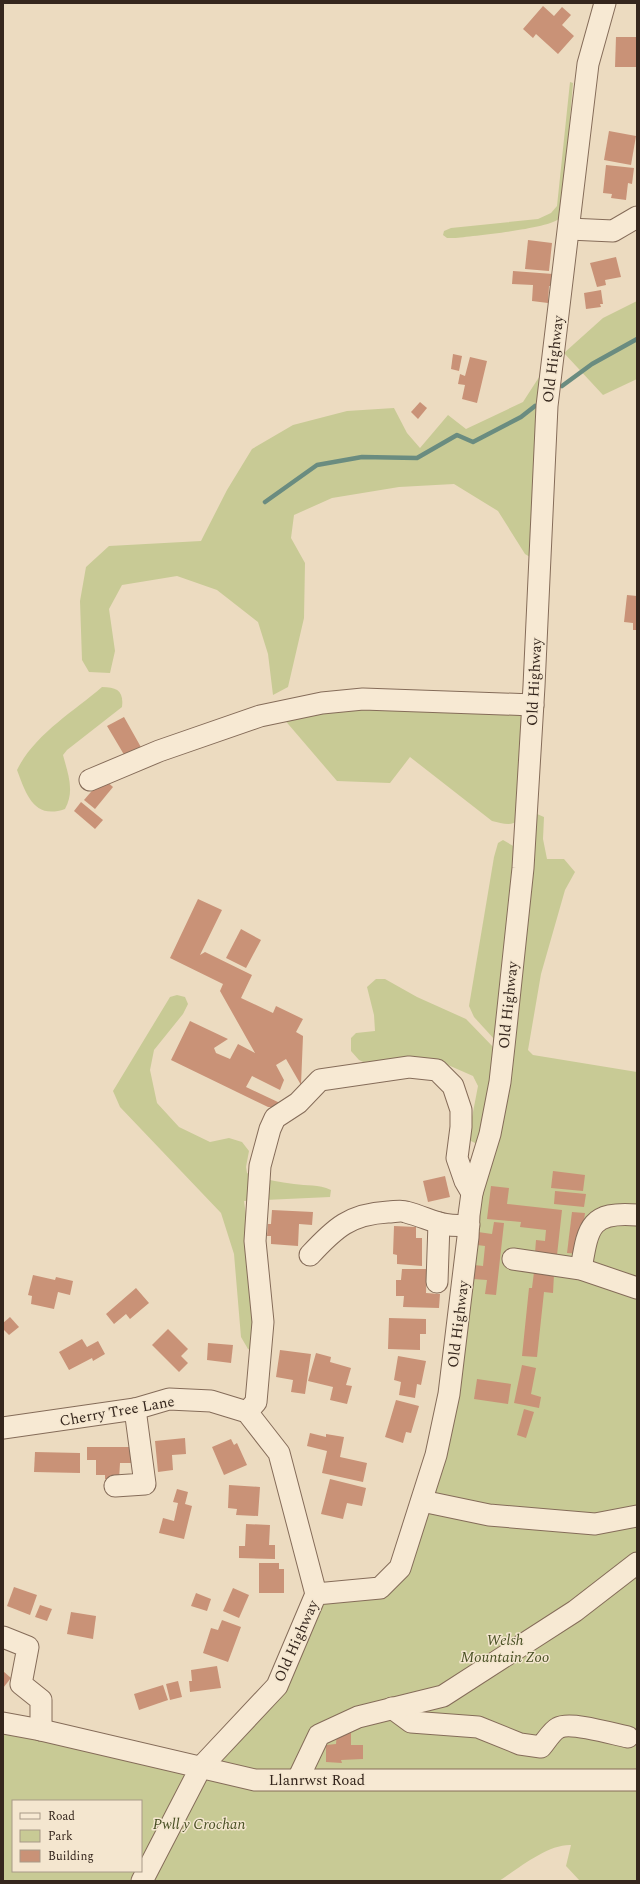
<svg xmlns="http://www.w3.org/2000/svg" width="640" height="1884" font-family="Spectral,serif">
<style>
.green{fill:#c8ca95;fill-rule:evenodd}
.lines{fill:none;stroke-linecap:round;stroke-linejoin:round}
.stream{stroke:#6a8c80;stroke-width:4.5}
.building{fill:#c99277}
.minor-casing{stroke:#856c59;stroke-width:23}
.minor{stroke:#f7e9d3;stroke-width:21}
.labels{text-anchor:middle;stroke-width:3;stroke-linejoin:round;paint-order:stroke}
.street-label{font-size:15px;fill:#35261d;stroke:#f4e6cf}
.park-label{font-size:15px;font-style:italic;fill:#495024;stroke:#f4e6cf}
</style>
<rect width="100%" height="100%" fill="#ecdbc0"/>
<g class="green">
<path d="M570,82l3,1 -11,129c0,2 -1,4 -2,6 -10,11 -88,18 -106,20h-7l-4,-3 1,-4 7,-3 87,-9 13,-6 6,-7z"/>
<path d="M637,301v78l-34,16 -39,-42 39,-35z"/>
<path d="M543,371l-13,186 -5,-3 -27,-43 -44,-27 -55,3 -67,11 -38,17 -3,23 14,25 -1,55 -16,69 -15,8 -5,-41 -10,-32 -41,-32 -40,-14 -55,9 -13,24 6,42 -5,22 -21,-1 -7,-12 -2,-59 6,-34 23,-21 92,-5 26,-51 25,-41 41,-24 54,-14 47,-3 13,25 13,15 28,-33 18,14 57,-27z"/>
<path d="M102,687c15,0 22,4 20,20l-55,43 -4,5c5,19 12,36 2,54 -31,11 -39,-15 -48,-39 17,-35 56,-58 85,-83z"/>
<path d="M344,707l179,5 -4,108c-8,7 -17,3 -27,1l-82,-64 -20,26 -53,-2 -54,-63z"/>
<path d="M537,814l7,3 -1,22 4,20h17l11,13 -10,18 -24,84 -13,76 5,5 104,17v809h-57l-14,-15 5,-21c-23,-1 -52,23 -72,36h-496v-158l198,44 76,-81 39,-92 64,-6 20,-20 70,-291 59,-393zM13,1801h128v70h-128z"/>
<path d="M503,840l12,7 -20,193 -21,-23 -5,-11 25,-149 4,-14z"/>
<path d="M376,979h9l32,18 49,22 31,32 -18,94 -8,-4 -2,-8 9,-47 -5,-10 -25,-11 -42,-2 -32,4 -15,-7 -8,-9v-13l5,-5 19,-2 -1,-16 -7,-28z"/>
<path d="M177,995l8,2 3,7 -5,10 -29,36 -4,20 7,33 22,24 31,15 19,-4 13,4 7,9 -3,16 1,6c15,6 30,9 47,11 13,2 24,0 37,6l-1,7 -86,4 14,99 -3,52 -7,-3 -7,-12 -7,-83 -13,-41 -101,-106 -7,-16 57,-94z"/>
</g>
<g class="lines">
<g class="stream">
<path d="M562,386l30,-22 45,-25"/>
<path d="M265,502l52,-37 45,-8 55,1 40,-23 16,7 48,-25 14,-11"/>
</g>
</g>
<g class="building">
<path d="M543,6l11,10 8,-9 9,8 -9,10 12,11 -16,18 -22,-20 -3,4 -10,-9z"/>
<path d="M616,37h21v30h-22z"/>
<path d="M609,131l27,5 -5,29 -27,-5z"/>
<path d="M606,165l28,3 -2,16 -4,-1 -2,17 -15,-2 1,-4 -9,-1z"/>
<path d="M528,240l24,3 -3,28 -24,-2z"/>
<path d="M616,257l5,20 -16,3 1,5 -9,2 -7,-24z"/>
<path d="M513,271l40,3 -1,12h-3l-1,17 -16,-2 1,-16 -21,-1z"/>
<path d="M601,290l2,14h-3l1,3 -15,2 -2,-16z"/>
<path d="M453,354l9,2 -3,15 -8,-2z"/>
<path d="M470,357l17,4 -10,42 -15,-4 3,-14 -7,-1 2,-10 5,2z"/>
<path d="M420,402l7,6 -9,11 -7,-7z"/>
<path d="M627,595l10,1v34h-4v-7l-9,-1z"/>
<path d="M124,717l18,32 -16,9 -19,-32z"/>
<path d="M103,778l10,9 -18,22 -11,-9z"/>
<path d="M81,802l22,18 -8,9 -21,-18z"/>
<path d="M198,899l24,11 -22,45 5,-3 47,23 -11,23 32,15 3,-7 27,13 -7,13 7,4 -2,49 -15,-26 -10,6 8,15 -4,10 -28,-14 -6,11 34,16 -2,4h-10l-97,-47 19,-39 38,18 -14,9 2,5 14,6 8,-15 17,9 -35,-62 3,-7 -53,-26z"/>
<path d="M241,929l20,11 -15,28 -20,-10z"/>
<path d="M553,1171l32,4 -2,16 -32,-3z"/>
<path d="M445,1176l5,21 -22,5 -5,-21z"/>
<path d="M491,1186l18,2 -2,16 55,6 -5,45 -22,-2 1,-13 9,1 1,-11 -26,-3 1,-5 -34,-3z"/>
<path d="M555,1191l31,3 -2,13 -30,-3z"/>
<path d="M272,1210l41,2 -1,13 -13,-1 -1,22 -27,-2v-8h-4l1,-12h3z"/>
<path d="M572,1212l13,1 -5,41 -13,-1z"/>
<path d="M494,1222l10,1 -8,72 -11,-1 2,-14 -14,-1 1,-14 9,1 2,-20 -8,-1 1,-13 14,2z"/>
<path d="M394,1226l22,1v11h6v28l-25,-2v-9l-4,-1z"/>
<path d="M402,1269h25l-1,24 14,1 -1,14 -36,-1 1,-11h-8v-16h5z"/>
<path d="M534,1272l20,2 -1,19 -9,-1 -7,65 -15,-1 7,-68h3z"/>
<path d="M33,1275l22,5 1,-3 17,4 -3,14 -12,-3 -4,17 -23,-5 1,-8 -4,-1z"/>
<path d="M136,1288l13,15 -19,16 -4,-5 -12,10 -8,-10z"/>
<path d="M10,1317l9,10 -10,8 -6,-6v-6z"/>
<path d="M389,1318l37,1v15h-6v16l-32,-1z"/>
<path d="M168,1329l20,20 -7,7 7,7 -9,9 -27,-27z"/>
<path d="M82,1339l5,8 11,-6 7,13 -12,7 -1,-3 -23,12 -10,-18z"/>
<path d="M208,1343l25,2 -2,18 -24,-3z"/>
<path d="M280,1350l31,4 -6,40 -14,-2 2,-12 -17,-3z"/>
<path d="M316,1353l15,4 -1,5 21,6 -5,17 6,1 -5,18 -17,-4 3,-13 -25,-6z"/>
<path d="M398,1356l28,5 -5,24 -4,-1 -2,14 -16,-3 2,-13 -7,-2z"/>
<path d="M522,1365l14,3 -5,26 10,3 -2,11 -25,-5z"/>
<path d="M477,1379l34,5 -3,20 -34,-5z"/>
<path d="M396,1400l23,6 -8,27 -5,-1 -3,11 -18,-6z"/>
<path d="M524,1409l10,3 -8,26 -9,-3z"/>
<path d="M310,1433l16,4v-3l18,3 -4,20 27,6 -4,19 -41,-9 5,-22 -20,-5z"/>
<path d="M185,1438l1,16 -14,1 1,15 -15,2 -3,-31z"/>
<path d="M231,1439l3,6 3,-2 10,22 -23,10 -12,-28z"/>
<path d="M87,1447h44v16h-11l-1,17 -14,-1v-4h-9v-15h-9z"/>
<path d="M35,1452l45,1v20l-46,-1z"/>
<path d="M330,1479l36,9 -4,18 -15,-3 -4,16 -22,-5z"/>
<path d="M229,1485l31,2 -2,29 -22,-1 1,-6 -9,-1z"/>
<path d="M177,1489l11,3 -3,12 7,2 -8,33 -25,-6 4,-15 11,3 4,-18 -5,-1z"/>
<path d="M246,1524l24,1 -1,20h6v14l-36,-1v-12h6z"/>
<path d="M259,1563h20v6h5v24h-25z"/>
<path d="M14,1587l23,8 -7,20 -23,-9z"/>
<path d="M233,1588l16,7 -10,23 -16,-7z"/>
<path d="M196,1593l15,6 -4,12 -16,-5z"/>
<path d="M40,1605l12,4 -5,12 -12,-4z"/>
<path d="M71,1612l25,4 -3,23 -26,-5z"/>
<path d="M222,1620l19,7 -13,35 -25,-9 8,-25 7,2z"/>
<path d="M217,1666l4,22 -31,4 -1,-11h3l-1,-11z"/>
<path d="M3,1671l8,7 -8,10z"/>
<path d="M178,1681l4,16 -12,3 -4,-16z"/>
<path d="M163,1685l5,15 -29,10 -5,-16z"/>
<path d="M337,1732l14,1v12h12v14l-22,1 1,3 -16,-1v-17l10,-1z"/>
</g>
<g class="lines">
<defs>
<g id="minor">
<path d="M569,229l44,2 24,-14"/>
<path d="M90,780l69,-29 101,-35 62,-13 41,-4 170,6"/>
<path d="M310,1255c25,-27 40,-41 78,-43 6,0 13,-2 18,0 26,7 35,16 63,13"/>
<path d="M513,1259l68,10 56,19"/>
<path d="M581,1269c7,-41 8,-58 56,-54"/>
<path d="M437,1282l2,-59"/>
<path d="M247,1412l9,-10 7,-80 -8,-81 5,-75 10,-37 5,-11 23,-15 22,-23 89,-13 28,3 16,16 8,24v17l-4,31 8,23 7,12"/>
<path d="M3,1428l132,-19 34,-10 42,2 36,11 32,41 37,141"/>
<path d="M115,1486l30,-2 -10,-75"/>
<path d="M422,1501l67,14 106,9 42,-8"/>
<path d="M3,1637l25,10 -7,37 20,16v30"/>
<path d="M392,1708l19,14 67,5 42,17 21,3c5,-6 11,-16 17,-19 12,-7 55,6 70,9"/>
<path d="M3,1723l38,7 214,50h382"/>
<path d="M298,1779l21,-44 39,-18 85,-21 132,-85 62,-48"/>
<path d="M142,1881l59,-114 76,-81 39,-92 64,-6 20,-20 36,-113 13,-61 19,-157 1,-22 3,-22 18,-59 10,-52 4,-36 19,-178 11,-182 13,-280 41,-342 17,-61"/>
</g>
</defs>
<use href="#minor" class="minor-casing"/>
<use href="#minor" class="minor"/>
</g>
<g class="labels">
<g class="street-label">
<text transform="translate(553 359) rotate(-83)" y="5">Old Highway</text>
<text transform="translate(534 682) rotate(-87)" y="5">Old Highway</text>
<text transform="translate(508 1005) rotate(-84)" y="5">Old Highway</text>
<text transform="translate(458 1324) rotate(-83)" y="5">Old Highway</text>
<text transform="translate(117 1411) rotate(-10)" y="5">Cherry Tree Lane</text>
<text transform="translate(296 1641) rotate(-66)" y="5">Old Highway</text>
<text x="317" y="1785">Llanrwst Road</text>
</g>
<g class="park-label">
<text x="505" y="1645">Welsh<tspan x="505" dy="17">Mountain Zoo</tspan></text>
<text x="199" y="1829">Pwll y Crochan</text>
</g>
</g>
<rect width="640" height="1884" fill="none" stroke="#35261d" stroke-width="8"/>
<rect x="12" y="1800" width="130" height="72" fill="#f4e6cf" stroke="#a89988"/>
<rect x="20" y="1813" width="20" height="6" fill="#f7e9d3" stroke="#a89988"/>
<text x="48" y="1820" font-size="12" fill="#35261d">Road</text>
<rect x="20" y="1830" width="20" height="12" fill="#c8ca95" stroke="#a89988"/>
<text x="48" y="1840" font-size="12" fill="#35261d">Park</text>
<rect x="20" y="1850" width="20" height="12" fill="#c99277" stroke="#a89988"/>
<text x="48" y="1860" font-size="12" fill="#35261d">Building</text>
</svg>
